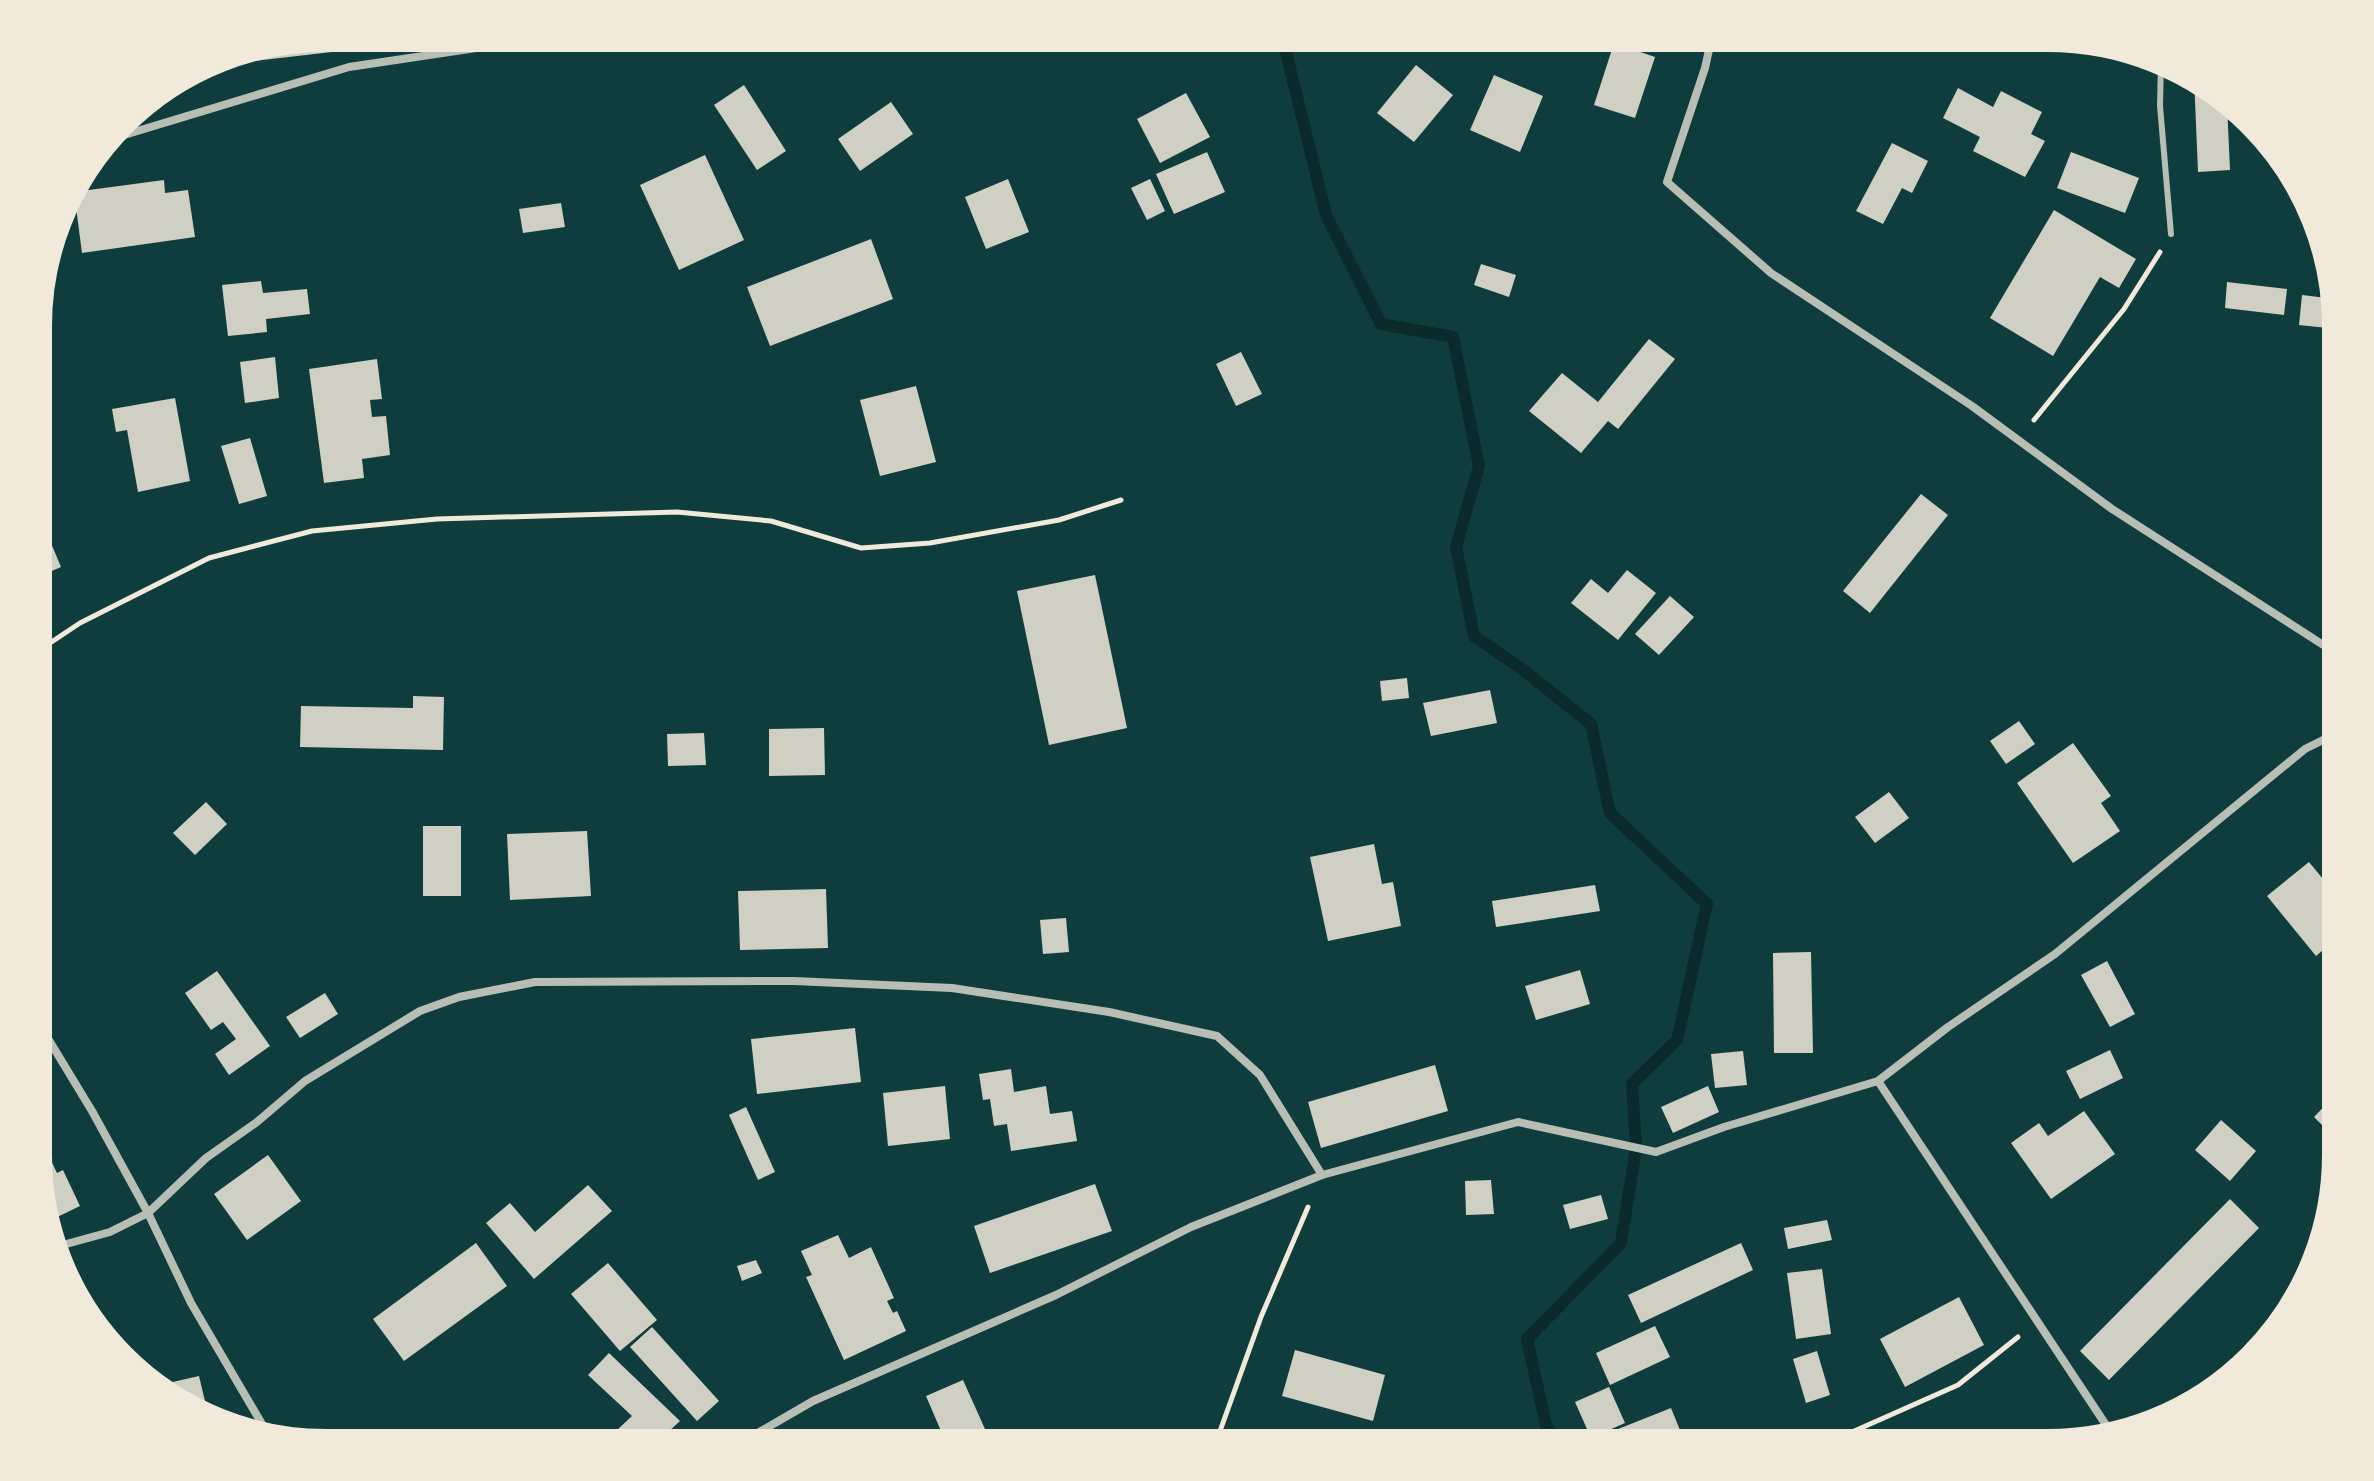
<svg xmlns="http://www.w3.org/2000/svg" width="2374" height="1481" font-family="Arial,sans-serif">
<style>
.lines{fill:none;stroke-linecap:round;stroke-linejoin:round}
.stream{stroke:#0a2a2b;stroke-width:12}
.building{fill:#cfcfc3}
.path{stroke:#f1e9da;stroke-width:5}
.service{stroke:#b8beb3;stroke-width:6}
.minor{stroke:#b8beb3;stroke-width:8}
.rim{fill:none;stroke:#f1e9da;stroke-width:4}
</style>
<rect width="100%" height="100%" fill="#0f3d3e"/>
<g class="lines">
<path class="stream" d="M1282,36l44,179 55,109 72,13 26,129 -23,81 18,89 48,33 69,55 19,89 97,91 -30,136 -45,44 4,64 -15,95 -94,96 19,86 13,20"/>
</g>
<g class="building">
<path d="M326,36h22l1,14 -96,11 -1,-10z"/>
<path d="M1614,43l41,14 -20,61 -41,-13z"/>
<path d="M1416,65l37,30 -39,47 -37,-29z"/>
<path d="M1494,75l49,21 -23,56 -50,-22z"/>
<path d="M2194,77l15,8 18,19 3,66 -32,2z"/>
<path d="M744,85l42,66 -29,19 -43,-65z"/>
<path d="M1958,88l35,19 8,-16 41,21 -11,22 14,7 -20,36 -52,-26 7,-14 -37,-19z"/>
<path d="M1186,93l24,44 -50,26 -23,-44z"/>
<path d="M891,102l22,32 -53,37 -22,-32z"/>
<path d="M1892,143l36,18 -16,32 -10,-5 -19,36 -27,-13z"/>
<path d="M1207,152l18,40 -51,22 -18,-40z"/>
<path d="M2071,152l68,26 -14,35 -68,-25z"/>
<path d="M705,155l39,85 -65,30 -39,-85z"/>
<path d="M1008,179l21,53 -43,17 -21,-52z"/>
<path d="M1150,179l15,32 -18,9 -16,-32z"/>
<path d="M164,180l1,13 23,-3 7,47 -113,16 -8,-61z"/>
<path d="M561,203l4,24 -42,6 -4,-24z"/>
<path d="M2054,210l82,49 -17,29 -19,-11 -47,79 -63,-38z"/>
<path d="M871,239l22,60 -123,47 -23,-59z"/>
<path d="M1481,264l35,11 -7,22 -35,-12z"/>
<path d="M261,281l2,12 44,-4 3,25 -44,5 1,13 -39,4 -6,-51z"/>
<path d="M2227,282l60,7 -3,26 -59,-7z"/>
<path d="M2302,295l33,4 2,30 -38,-4z"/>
<path d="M1649,339l26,20 -57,70 -10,-8 -27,32 -52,-42 33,-38 36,29z"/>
<path d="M1241,352l21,42 -26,12 -20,-42z"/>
<path d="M275,357l4,41 -34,5 -5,-41z"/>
<path d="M377,359l5,40 -12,1 2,17 14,-1 4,39 -28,4 2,19 -40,5 -15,-114z"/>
<path d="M916,386l20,76 -56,14 -20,-76z"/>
<path d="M175,398l15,83 -52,11 -11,-62 -11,2 -4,-23z"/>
<path d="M250,438l17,58 -28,8 -18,-58z"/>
<path d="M1921,494l27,21 -78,98 -27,-22z"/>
<path d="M38,512l23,55 -23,10z"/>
<path d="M1627,570l29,23 -38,47 -47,-37 20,-24 17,14z"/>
<path d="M1095,575l32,153 -78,17 -32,-154z"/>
<path d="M1670,596l24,21 -35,38 -24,-21z"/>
<path d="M1407,678l2,20 -27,3 -2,-20z"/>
<path d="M1490,690l7,33 -66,13 -8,-33z"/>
<path d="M413,696l31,1 -1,53 -143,-3 1,-41 112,2z"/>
<path d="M2019,721l16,23 -29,20 -16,-23z"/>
<path d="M824,728l1,47 -56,1v-47z"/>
<path d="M704,733l2,32 -38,1 -1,-32z"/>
<path d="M2073,743l38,53 -10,7 19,28 -47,32 -56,-80z"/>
<path d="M1889,792l20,26 -34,25 -20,-26z"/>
<path d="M206,802l21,22 -32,31 -22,-22z"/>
<rect x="423" y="826" width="38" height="70"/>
<path d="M587,831l4,65 -81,4 -3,-66z"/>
<path d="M1374,844l8,40 11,-2 8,44 -73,15 -18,-84z"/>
<path d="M2309,862l14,17 9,-8 5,7v60l-21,18 -49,-60z"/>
<path d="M1595,885l5,26 -104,16 -4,-26z"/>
<path d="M826,889l2,59 -88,2 -2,-59z"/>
<path d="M1066,918l3,34 -26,2 -3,-34z"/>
<path d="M1811,952l2,101h-39l-1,-100z"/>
<path d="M2107,961l28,53 -25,13 -29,-52z"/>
<path d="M1580,970l10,34 -54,16 -11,-34z"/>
<path d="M217,971l53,75 -41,29 -14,-21 21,-15 -13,-17 -12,8 -26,-37z"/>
<path d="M325,993l13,21 -38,24 -14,-21z"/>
<path d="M855,1028l6,54 -104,12 -6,-55z"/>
<path d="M2110,1050l13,28 -43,21 -14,-28z"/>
<path d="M1743,1051l4,34 -32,3 -4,-34z"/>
<path d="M1435,1065l13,46 -127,37 -13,-46z"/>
<path d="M1011,1069l3,23 32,-6 4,28 22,-3 5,30 -66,10 -4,-27 -13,2 -4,-27 -7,1 -4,-26z"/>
<path d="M945,1086l5,53 -62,7 -5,-53z"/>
<path d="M1708,1086l11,26 -46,21 -12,-26z"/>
<path d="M2337,1093v47l-23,-23z"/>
<path d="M746,1107l29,65 -17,8 -29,-65z"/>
<path d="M2084,1111l31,43 -64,45 -40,-56 28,-20 9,13z"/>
<path d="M2221,1120l35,31 -26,30 -35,-31z"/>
<path d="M47,1152l10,21 6,-3 17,36 -31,15 -11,-29v-36z"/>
<path d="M268,1155l33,46 -54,39 -33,-46z"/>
<path d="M1491,1180l3,34 -28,1 -1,-34z"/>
<path d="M1095,1184l17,47 -122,42 -16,-47z"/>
<path d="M588,1185l24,26 -78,68 -48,-56 24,-20 25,29z"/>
<path d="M1601,1195l7,24 -38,10 -7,-24z"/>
<path d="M2230,1199l29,29 -150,152 -29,-29z"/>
<path d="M1827,1220l5,20 -44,9 -4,-21z"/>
<path d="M838,1235l11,23 22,-11 23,51 -7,3 6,12 4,-2 9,20 -62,29 -38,-83 6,-2 -11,-24z"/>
<path d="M476,1243l31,43 -103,75 -31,-42z"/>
<path d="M1741,1243l12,27 -112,53 -13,-28z"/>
<path d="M756,1260l6,13 -20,8 -5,-15z"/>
<path d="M608,1263l49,57 -37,31 -49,-57z"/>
<path d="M1822,1269l9,65 -35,5 -9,-66z"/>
<path d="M1959,1297l25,48 -79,42 -25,-48z"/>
<path d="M1655,1326l15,31 -60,28 -14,-32z"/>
<path d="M652,1327l67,74 -22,20 -67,-74z"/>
<path d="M1295,1350l90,25 -12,46 -91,-25z"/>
<path d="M1817,1351l13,44 -24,8 -13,-44z"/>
<path d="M609,1353l71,68 -26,24h-53l31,-29 -44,-41z"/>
<path d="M199,1376l10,42 -44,-22 -10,-10z"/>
<path d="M963,1380l22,49 -38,16 -21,-49z"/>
<path d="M1609,1387l16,36 -34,15 -16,-36z"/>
<path d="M1671,1408l15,37h-79l-4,-10z"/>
</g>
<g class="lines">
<g class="path">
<path d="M2034,420l90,-111 36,-57"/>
<path d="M38,651l42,-28 129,-65 103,-27 125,-12 240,-7 94,9 90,27 69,-5 129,-23 62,-20"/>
<path d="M1825,1444l133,-59 60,-48"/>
<path d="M1215,1445l46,-128 47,-110"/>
</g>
<path class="service" d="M2161,61l-1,45 11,128"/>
<g class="minor">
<path d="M1712,36l-7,32 -38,114 104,91 201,133 140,103 216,139 9,9"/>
<path d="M111,139l238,-72 208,-31"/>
<path d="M38,1022l54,89 56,102 43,90 78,133"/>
<path d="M1878,1081l232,350"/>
<path d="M1322,1175l196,-53 138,30 68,-25 154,-46 70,-54 107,-73 250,-205 32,-16"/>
<path d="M59,1246l51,-14 38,-19 58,-55 51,-36 48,-41 115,-70 39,-14 76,-15 259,-1 158,7 157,24 108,24 43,39 62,100 -131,52 -135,68 -243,106 -76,44"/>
</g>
</g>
<path d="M0 0H2374V1481H0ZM326 50H2048A276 276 0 0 1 2324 326V1155A276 276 0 0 1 2048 1431H326A276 276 0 0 1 50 1155V326A276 276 0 0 1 326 50Z" fill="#f1e9da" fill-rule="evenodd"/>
<path class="rim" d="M326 50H2048A276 276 0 0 1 2324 326V1155A276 276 0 0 1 2048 1431H326A276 276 0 0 1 50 1155V326A276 276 0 0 1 326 50Z"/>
</svg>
